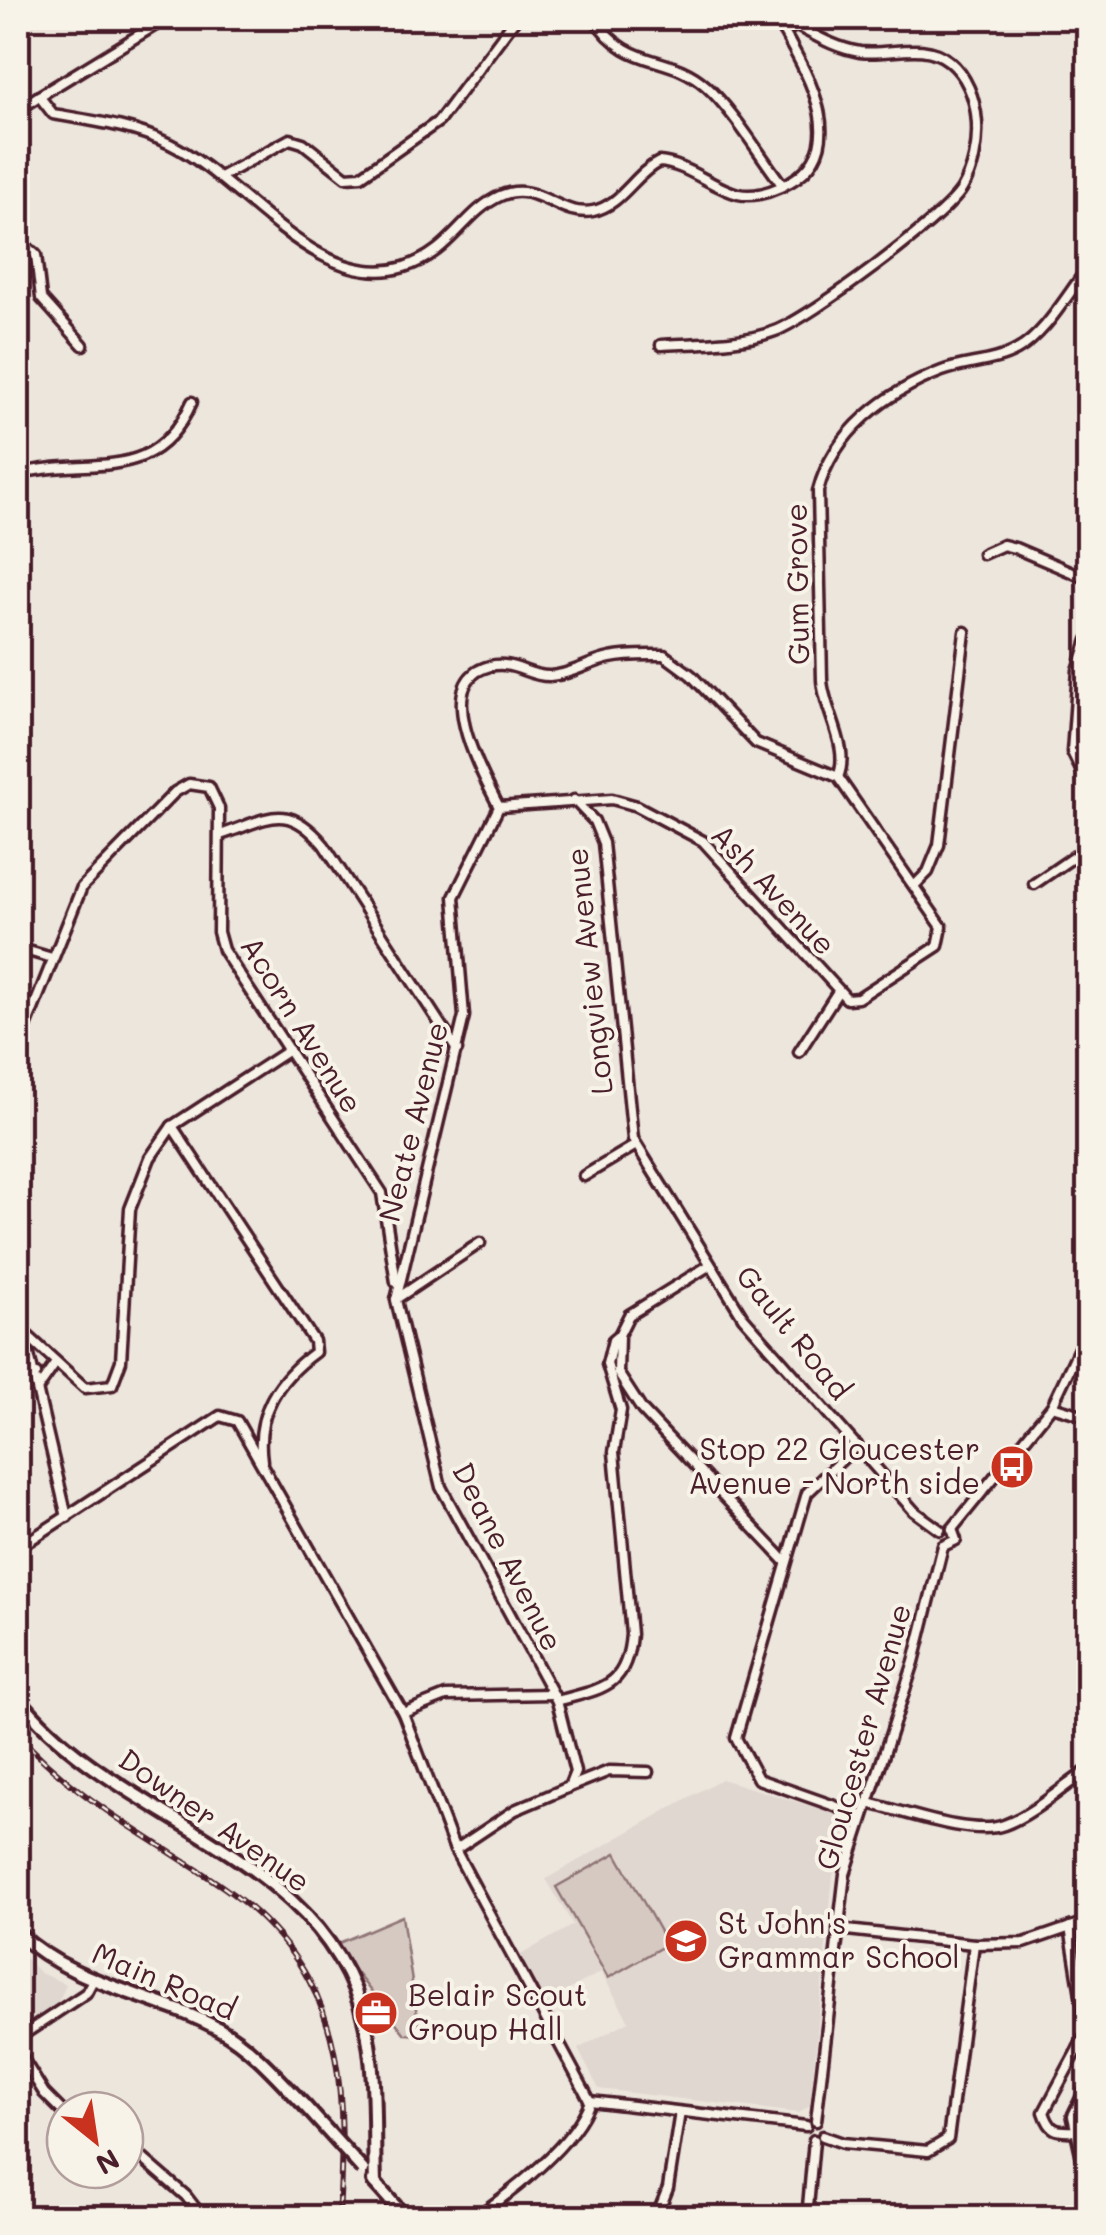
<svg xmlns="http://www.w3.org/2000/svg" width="1106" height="2235" font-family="Mali,sans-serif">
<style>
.built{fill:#e0d7d0}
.green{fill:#d5c9c2;stroke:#907476;stroke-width:2.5}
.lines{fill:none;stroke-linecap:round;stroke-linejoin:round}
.street-casing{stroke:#4a1f2b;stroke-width:15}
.secondary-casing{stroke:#4a1f2b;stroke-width:18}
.street{stroke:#f7f3e8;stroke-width:8}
.secondary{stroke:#f7f3e8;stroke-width:10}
.rail-casing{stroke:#4a1f2b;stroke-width:6}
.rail{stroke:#f7f3e8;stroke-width:2.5;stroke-dasharray:8;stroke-linecap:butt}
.secondary-bridge-casing{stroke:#4a1f2b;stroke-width:18;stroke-linecap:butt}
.secondary-bridge{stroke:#f7f3e8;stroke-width:10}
.labels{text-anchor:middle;stroke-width:8;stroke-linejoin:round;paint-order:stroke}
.street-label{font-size:30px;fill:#4a1f2b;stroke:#f7f3e8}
.poi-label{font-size:30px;fill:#4a1f2b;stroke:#f7f3e8;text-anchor:start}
</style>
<rect width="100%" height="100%" fill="#ece6dd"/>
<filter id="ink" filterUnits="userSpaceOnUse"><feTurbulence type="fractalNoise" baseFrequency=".01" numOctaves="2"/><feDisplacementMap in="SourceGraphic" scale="20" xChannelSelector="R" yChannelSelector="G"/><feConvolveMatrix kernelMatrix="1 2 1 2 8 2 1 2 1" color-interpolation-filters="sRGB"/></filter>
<g filter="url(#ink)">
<g class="built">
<path d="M721,1779l129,39 -17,57 -23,230 -11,8 -200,-24 -21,-40 51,-28 -28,-49 -58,32 -26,-47 56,-32 -27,-46z"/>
<path d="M18,1951l22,22 26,11 -8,19 -40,25z"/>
</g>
<g class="green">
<path d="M616,1853l51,91 -59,34 -52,-91z"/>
<path d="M402,1916l18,119 -15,-1 -71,-89z"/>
</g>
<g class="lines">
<defs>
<g id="street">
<path d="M594,18c34,53 74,34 112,68 27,24 54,70 77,100"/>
<path d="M39,96l14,18c41,7 80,12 117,30 72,35 147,149 234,123 48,-15 59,-54 96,-71 36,-17 59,22 93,15 29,-6 41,-37 66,-49 28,2 52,25 79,32 18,4 36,-3 52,-12 66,-38 11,-118 -14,-164"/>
<path d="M18,109l149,-91"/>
<path d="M222,176l68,-37 13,4 43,34 15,-1 78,-55 77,-103"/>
<path d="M18,239l18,16 5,43 42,47"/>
<path d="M661,345c36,-2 80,-1 114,-14 35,-13 169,-112 187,-142 22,-37 22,-99 -13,-128 -25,-21 -60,-5 -89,-9 -24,-4 -42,-15 -63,-26l-14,5"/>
<path d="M18,474c70,-19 136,14 174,-72"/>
<path d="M983,554l20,-9 12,3 73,31"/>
<path d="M1088,640l-10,30 -6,82 16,32"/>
<path d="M838,777c13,-29 -14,-66 -16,-97l-4,-189c15,-59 69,-99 124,-120 24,-9 52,-8 75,-21 28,-15 51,-57 71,-82"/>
<path d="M574,800l20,21 9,22 30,296 110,178 171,194 26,19"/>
<path d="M220,835c49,-16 66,-35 104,10l133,205"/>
<path d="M916,884l12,-12 11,-27 26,-213"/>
<path d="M1034,884l54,-37"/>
<path d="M18,948l34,10"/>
<path d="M18,1047l64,-160 93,-95 14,-8 20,3 10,21 -1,124 5,18 159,243 14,89"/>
<path d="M799,1052l38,-59"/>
<path d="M172,1126l142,215 1,11c-37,27 -60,61 -53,109"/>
<path d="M584,1176l52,-31"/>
<path d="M710,1265l-81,50 -10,20 -1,38 24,37 144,152"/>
<path d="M396,1299l84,-56"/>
<path d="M18,1308l49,209"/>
<path d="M27,1335l58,53 27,-3 9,-24 9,-152 20,-51 22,-32 117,-76"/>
<path d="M18,1372l18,2"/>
<path d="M39,1387l16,-23"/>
<path d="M1052,1406l36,11"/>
<path d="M857,1445l-50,48 -71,245 22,41 105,37"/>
<path d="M952,1529l100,-123 36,-77"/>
<path d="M943,1546l13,-6 -4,-11"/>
<path d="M18,1548l202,-132 17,5 166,292 52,137 135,251"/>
<path d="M557,1701c47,-13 70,-14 74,-67l-17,-182 7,-42 -14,-46 6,-24 6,-5"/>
<path d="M403,1713l43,-17 106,-2"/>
<path d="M569,1787l40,-16 39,1"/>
<path d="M868,1803c35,8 103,34 136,22 30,-11 58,-38 84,-55"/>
<path d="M455,1850l60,-40 54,-23 6,-15 -18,-71 -116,-214 -45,-187 68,-284 -10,-119 45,-90c-17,-33 -69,-126 -9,-141 23,-6 39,11 60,10 21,-1 39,-14 60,-18 17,-4 36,-3 54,-3l27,20 65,68 82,34 104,150 -4,19 -80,52 -11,1 -144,-158 -66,-35 -25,-7 -113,8"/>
<path d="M1070,1927l17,105 -43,80c6,19 12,20 31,19"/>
<path d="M838,1929l136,15 50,-1 64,-22"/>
<path d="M18,2038l68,-45 7,-13"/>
<path d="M18,2051l26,42 21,21"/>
<path d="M816,2121l29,-247 69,-212 29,-116"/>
<path d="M823,2136l20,7 85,8 20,-12 26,-195"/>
<path d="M125,2143l61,53 17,22"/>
<path d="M474,2218c36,-24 102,-75 116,-117l216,25"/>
<path d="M656,2218l12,-30 12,-76"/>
<path d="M807,2218l7,-78"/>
</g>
<g id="secondary">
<path d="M18,1697c97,126 308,154 347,326 12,50 8,109 10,160"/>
<path d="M18,1933c56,53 135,60 201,96 33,18 60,50 86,77"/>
<path d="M1088,2087l-14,29 14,62"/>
<path d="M373,2181l33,37"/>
<path d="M1084,2218l4,-10"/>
</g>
</defs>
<use href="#street" class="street-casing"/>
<use href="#secondary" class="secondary-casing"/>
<use href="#street" class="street"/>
<use href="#secondary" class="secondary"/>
<defs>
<path id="rail" d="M18,1734c40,46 92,80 144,113 31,21 66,40 94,66 93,86 89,188 83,305"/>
</defs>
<use href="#rail" class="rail-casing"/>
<use href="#rail" class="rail"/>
<defs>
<path id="secondary-bridge" d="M305,2106l58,64"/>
</defs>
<use href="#secondary-bridge" class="secondary-bridge-casing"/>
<use href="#secondary-bridge" class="secondary-bridge"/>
</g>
</g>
<defs>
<symbol id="bus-disc" viewBox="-11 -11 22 22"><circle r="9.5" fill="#c8321e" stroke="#f7f3e8"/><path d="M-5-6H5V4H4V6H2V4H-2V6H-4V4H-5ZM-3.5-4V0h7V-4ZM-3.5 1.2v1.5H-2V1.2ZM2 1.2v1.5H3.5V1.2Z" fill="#fff"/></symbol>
<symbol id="school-disc" viewBox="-11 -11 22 22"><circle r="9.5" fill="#c8321e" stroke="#f7f3e8"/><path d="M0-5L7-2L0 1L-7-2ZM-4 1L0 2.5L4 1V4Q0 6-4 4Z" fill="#fff"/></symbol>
<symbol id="office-disc" viewBox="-11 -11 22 22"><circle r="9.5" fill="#c8321e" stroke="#f7f3e8"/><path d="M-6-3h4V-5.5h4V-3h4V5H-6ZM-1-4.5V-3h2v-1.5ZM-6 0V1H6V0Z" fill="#fff"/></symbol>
</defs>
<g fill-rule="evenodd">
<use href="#bus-disc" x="987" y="1442" width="50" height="50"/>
<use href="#school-disc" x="661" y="1916" width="50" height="50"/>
<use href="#office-disc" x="351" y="1988" width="50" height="50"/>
</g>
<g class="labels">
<g class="street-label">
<text transform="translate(798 584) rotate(-91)" y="10">Gum Grove</text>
<text transform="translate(773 890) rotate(47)" y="10">Ash Avenue</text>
<text transform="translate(590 971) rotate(-96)" y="10">Longview Avenue</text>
<text transform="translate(301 1025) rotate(58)" y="10">Acorn Avenue</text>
<text transform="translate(414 1122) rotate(-76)" y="10">Neate Avenue</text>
<text transform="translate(793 1333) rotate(51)" y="10">Gault Road</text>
<text transform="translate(507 1557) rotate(63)" y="10">Deane Avenue</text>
<text transform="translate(864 1737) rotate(-74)" y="10">Gloucester Avenue</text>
<text transform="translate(214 1821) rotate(35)" y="10">Downer Avenue</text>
<text transform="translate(164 1982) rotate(23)" y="10">Main Road</text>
</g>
<g class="poi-label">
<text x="980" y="1460" text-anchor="end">Stop 22 Gloucester<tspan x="980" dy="34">Avenue - North side</tspan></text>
<text x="718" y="1934">St John's<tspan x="718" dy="34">Grammar School</tspan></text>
<text x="408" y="2006">Belair Scout<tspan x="408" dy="34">Group Hall</tspan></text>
</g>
</g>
<rect width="1106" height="2235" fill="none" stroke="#f7f3e8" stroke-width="60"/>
<rect x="30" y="30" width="1046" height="2175" fill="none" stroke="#4a1f2b" stroke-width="4" filter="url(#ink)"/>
<g transform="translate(95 2140) rotate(150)"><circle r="48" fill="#f7f3e8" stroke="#b29e9c" stroke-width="2.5"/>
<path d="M0-8L18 38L0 25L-18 38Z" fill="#c8321e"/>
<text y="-15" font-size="28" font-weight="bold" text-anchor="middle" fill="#4a1f2b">N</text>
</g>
</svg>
